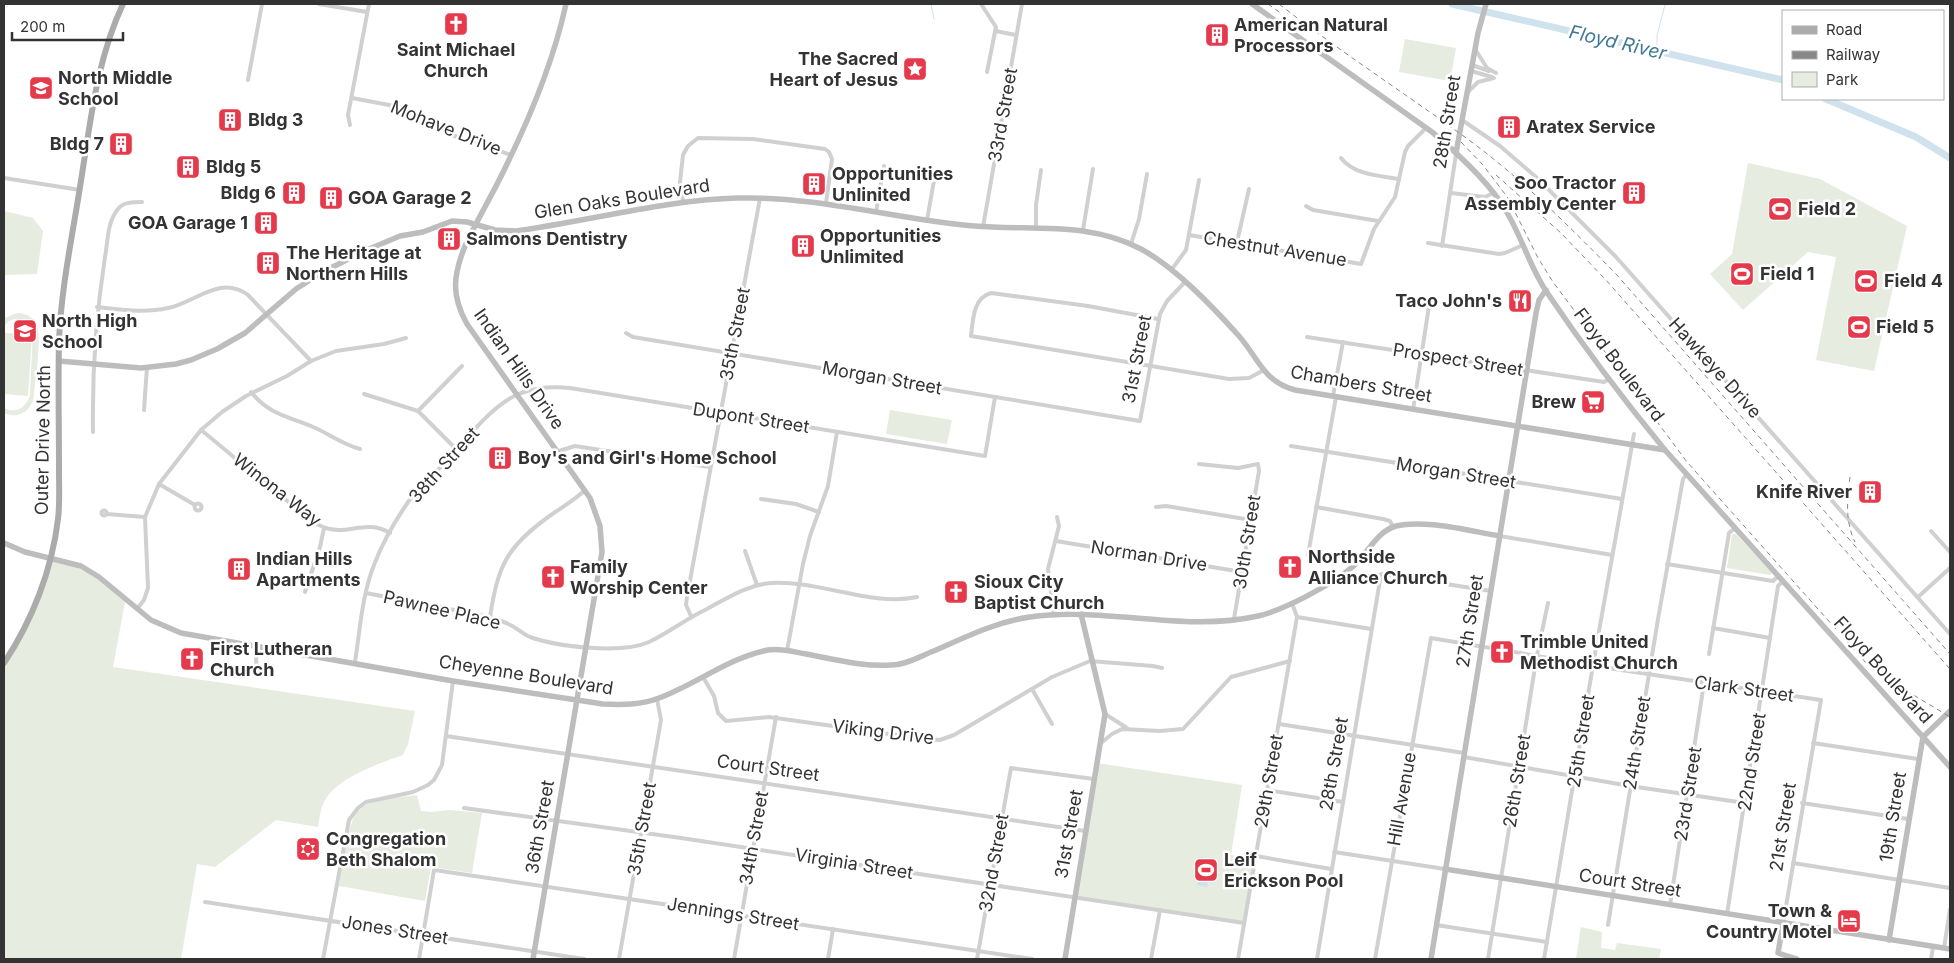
<svg xmlns="http://www.w3.org/2000/svg" width="1954" height="963" font-family="Inter,sans-serif">
<style>
.green{fill:#e6ecdf}
.water{fill:#cfe2ee}
.lines{fill:none;stroke-linecap:round;stroke-linejoin:round}
.stream{stroke:#cfe2ee;stroke-width:1}
.river{stroke:#cfe2ee;stroke-width:7}
.street{stroke:#d0d0d0;stroke-width:4}
.secondary{stroke:#bdbdbd;stroke-width:5.5}
.primary{stroke:#ababab;stroke-width:6}
.rail{stroke:#888;stroke-width:1;stroke-dasharray:5 4;stroke-linecap:butt}
.labels{text-anchor:middle;stroke-width:5;stroke-linejoin:round;paint-order:stroke}
.poi-label{font-size:18px;font-weight:bold;fill:#333;stroke:#fff;text-anchor:start}
.street-label{font-size:18px;fill:#333;stroke:#fff}
.water-label{font-size:19px;font-style:italic;fill:#407796;stroke:#fff}
</style>
<rect width="100%" height="100%" fill="#fff"/>
<g class="green">
<path d="M1405,39l51,9 -6,33 -51,-9z"/>
<path d="M1748,163l72,16 87,47 -33,145 -58,-11 20,-103 -28,-5 -65,58 -33,-36 22,-20z"/>
<path d="M4,211l29,7 10,13 -6,43 -33,1z"/>
<path d="M19,313c9,1 15,5 18,13 5,14 -2,54 -3,70 -3,16 -16,23 -30,17v-5c12,6 22,0 26,-13l3,-66c-7,-12 -20,-14 -29,-3l1,-8 9,-4z"/>
<path d="M4,333l28,1 -4,62 -24,-2z"/>
<path d="M890,410l62,10 -5,24 -61,-10z"/>
<path d="M1732,534h4l36,39 -2,2 -43,-7z"/>
<path d="M52,559c34,9 47,20 73,43l-12,65 302,44 -7,33 -5,11c-25,9 -72,24 -81,52 -2,6 -3,13 -4,20l-42,-7 -61,47 -18,-3 -16,95h-177v-296l12,-19z"/>
<path d="M1097,763l145,22 -11,70 24,4 -11,64 -170,-26z"/>
<path d="M417,795l4,16 10,1 19,-2 32,3 -10,60 -41,-6 -6,34 -86,-15c4,-20 7,-66 22,-78 10,-9 42,-11 56,-13z"/>
<path d="M1581,927l21,5 -1,16 14,2 2,-7 44,6 -2,10h-83z"/>
</g>
<path class="water" d="M1201,857l11,2 -1,6 3,1 -1,8h-4l-2,13 -10,-2z"/>
<g class="lines">
<g class="stream">
<path d="M931,4l3,15"/>
<path d="M1657,50v-15l8,-30"/>
</g>
<g class="river">
<path d="M1452,4l331,76"/>
<path d="M1826,99l90,38 34,21"/>
</g>
<g class="street">
<path d="M319,4l48,8"/>
<path d="M981,4l15,23 -9,45"/>
<path d="M995,31l21,4"/>
<path d="M1475,49l12,19 9,5"/>
<path d="M1472,65l17,6"/>
<path d="M1471,71l21,6"/>
<path d="M248,80l14,-76"/>
<path d="M1468,92l10,-10 16,-4"/>
<path d="M352,98l53,10 31,16 16,11 59,20"/>
<path d="M1462,120l38,26 36,31 80,80 334,377"/>
<path d="M350,125l-2,-10 21,-111"/>
<path d="M1341,158c13,17 39,18 58,21"/>
<path d="M4,178l76,12"/>
<path d="M1451,193l34,4 8,-4"/>
<path d="M683,202l-3,-20 3,-27 5,-9 10,-8 55,1 72,10 4,3 3,7 -6,44"/>
<path d="M1306,206l7,4 65,11"/>
<path d="M876,212l8,-46"/>
<path d="M927,220l8,-45"/>
<path d="M983,227l39,-223"/>
<path d="M1036,228v-23l5,-35"/>
<path d="M1083,230l10,-61"/>
<path d="M1189,235l172,29 13,-35 21,-32 10,-45 3,-6 18,-18"/>
<path d="M1237,242l12,-53"/>
<path d="M1428,243l71,11 6,-1 18,-8"/>
<path d="M1131,244l8,-25 8,-45"/>
<path d="M1442,246l14,-92"/>
<path d="M1172,269l14,-19 13,-70"/>
<path d="M97,307c23,3 48,6 71,1 27,-5 52,-34 80,-13l63,66"/>
<path d="M1158,319l-70,-13 -97,-13c-18,5 -18,27 -20,43l258,43 20,-1 15,-8"/>
<path d="M626,333l7,4 507,84 20,-107 7,-13 18,-19"/>
<path d="M1307,337l297,45 5,-3"/>
<path d="M251,392c18,22 35,24 60,34 17,7 31,18 49,23"/>
<path d="M364,394l54,17 39,39"/>
<path d="M1333,396l10,-54"/>
<path d="M144,410l3,-43"/>
<path d="M1413,410l16,-104"/>
<path d="M418,411l44,-45"/>
<path d="M201,430c29,23 56,48 85,70 12,9 24,22 37,27 24,10 42,-9 67,6"/>
<path d="M93,432c-1,-59 3,-117 12,-175 3,-15 2,-35 13,-48 5,-7 16,-7 24,-7"/>
<path d="M1291,446l331,53"/>
<path d="M559,451l16,-5 135,21"/>
<path d="M1199,464l39,4 20,-4 1,7 -25,148"/>
<path d="M159,484l36,21"/>
<path d="M761,499l35,5 23,8"/>
<circle cx="198" cy="507" r="3.5"/>
<path d="M1156,507l10,-1 85,14"/>
<path d="M1316,507l67,12 7,2 3,6"/>
<circle cx="104" cy="513" r="2.5"/>
<path d="M107,514l38,3"/>
<path d="M1931,531l19,21"/>
<path d="M1500,536l112,19"/>
<path d="M1056,541l186,31"/>
<path d="M745,551l12,34"/>
<path d="M1308,555l28,-158"/>
<path d="M1667,564l106,17 5,-5"/>
<path d="M305,592l15,-45 4,-19"/>
<path d="M366,593l124,24c9,3 19,6 27,12 5,3 8,6 13,8 28,10 92,17 119,5 19,-9 37,-23 56,-32 21,-11 41,-25 66,-27 48,-3 100,24 146,14"/>
<path d="M1918,597l32,-29"/>
<path d="M137,609l7,-9 4,-12 -3,-71 14,-33 42,-54 21,-18 24,-16 41,-20 24,-15 25,-10 48,-7 22,-6"/>
<path d="M1054,615l-6,-46 11,-43 -2,-9"/>
<path d="M691,616l-5,-11 1,-8 73,-399"/>
<path d="M490,617c8,-52 17,-71 61,-102 11,-8 24,-15 34,-25"/>
<path d="M1297,617l74,12"/>
<path d="M1713,628l57,10"/>
<path d="M787,651l16,-87 7,-28 18,-50 9,-54"/>
<path d="M1709,654l20,-121 6,-5"/>
<path d="M355,662c5,-32 7,-67 19,-97 9,-24 24,-49 39,-70 9,-11 20,-20 30,-30 21,-23 49,-61 78,-72 17,-6 32,-7 49,-5l415,68 10,-59"/>
<path d="M258,672l-2,-12 2,-14"/>
<path d="M703,677l11,19 4,17 8,8 43,-4 156,22 15,1 14,-5 98,-58 38,-16 63,5 9,2"/>
<path d="M1032,689l20,35"/>
<path d="M1105,714l22,14"/>
<path d="M1279,724l185,29"/>
<path d="M446,736l639,95"/>
<path d="M1101,743l11,-9 10,-5 38,2 23,-2 48,-52 59,-16"/>
<path d="M1813,743l105,16"/>
<path d="M1464,757l166,29 115,17"/>
<path d="M1267,790l76,12"/>
<path d="M1802,803l106,16"/>
<path d="M464,808l217,30 563,85"/>
<path d="M1334,852l111,17"/>
<path d="M1256,856l75,13"/>
<path d="M1793,863l157,25"/>
<path d="M205,902l379,57"/>
<path d="M1670,905l34,-222"/>
<path d="M1727,914l51,-328 5,-5"/>
<path d="M1436,925l111,17"/>
<path d="M1608,925l50,-306 25,-140 4,-5"/>
<path d="M1944,948l6,-39"/>
<path d="M323,959l26,-139 9,-12 8,-6 47,-10 15,-7 6,-5 8,-15 11,-84"/>
<path d="M419,959l15,-89 598,89"/>
<path d="M619,959l42,-239 -4,-21"/>
<path d="M734,959l42,-242"/>
<path d="M828,959l5,-30"/>
<path d="M977,959l34,-191 83,11"/>
<path d="M1151,959l9,-49"/>
<path d="M1238,959l59,-342 -5,-14"/>
<path d="M1317,959l64,-385 110,17"/>
<path d="M1375,959l56,-321 190,32 200,30 -38,224"/>
<path d="M1488,959l49,-304 11,-52"/>
<path d="M1544,959l49,-294 41,-231"/>
<path d="M1931,959l2,-12"/>
</g>
<g class="secondary">
<path d="M1252,4l180,128c22,18 53,47 69,71 19,27 27,61 45,88 37,55 77,108 119,159l285,317"/>
<path d="M1456,153l22,-120 8,-29"/>
<path d="M59,361l82,7 35,-4 15,-4 26,-11 28,-16 51,-44 25,-16 41,-21 38,-16 23,-4 29,-11 15,1 28,8 21,1c74,-10 147,-31 222,-33 80,-2 157,21 236,28 58,5 113,-5 167,23 35,19 71,57 98,87 20,23 24,45 56,54l370,60"/>
<path d="M4,543l21,9 56,14 18,11 52,43 30,13 272,48 150,23c19,1 38,1 56,-6 38,-14 69,-40 109,-48 13,-2 26,2 38,4 27,5 57,13 85,11 14,0 28,-8 40,-13 33,-14 64,-30 99,-35 76,-11 152,16 228,-1 26,-6 73,-31 93,-48 16,-12 24,-36 45,-42 28,-7 74,5 104,10"/>
<path d="M1445,869l505,80"/>
<path d="M1783,924l-5,29 19,6"/>
<path d="M1889,940l34,-203 27,-26"/>
<path d="M533,959l69,-407 -2,-26 -10,-28 -123,-174c-16,-29 -14,-48 -2,-78 13,-28 29,-54 42,-82 25,-51 47,-105 59,-160"/>
<path d="M1065,959l40,-245 -24,-100"/>
<path d="M1431,959l105,-646 3,-13 7,-10"/>
</g>
<path class="primary" d="M4,663c28,-42 48,-93 54,-144 2,-16 1,-33 1,-49 0,-43 -1,-86 0,-129 2,-52 13,-103 21,-154 10,-61 16,-126 43,-183"/>
<g class="rail">
<path d="M1268,4l14,10"/>
<path d="M1279,4c63,49 130,92 194,139 52,39 98,85 143,131l334,380"/>
<path d="M1461,142l22,23 25,33 30,60 15,24 134,180 180,202 15,12 68,41"/>
<path d="M1496,175l65,58 44,46 345,390"/>
<path d="M1850,477c-3,22 -5,45 5,65"/>
</g>
</g>
<defs>
<symbol id="church-square" viewBox="-11 -11 22 22"><rect x="-9" y="-9" width="18" height="18" rx="4" fill="#e43a4b" stroke="#fff"/><path d="M-1.2-6h2.4v3.5h3.3v2.4h-3.3V6h-2.4V-.1h-3.3v-2.4h3.3Z" fill="#fff"/></symbol>
<symbol id="building-square" viewBox="-11 -11 22 22"><rect x="-9" y="-9" width="18" height="18" rx="4" fill="#e43a4b" stroke="#fff"/><path d="M-4-6H4V6H1V3H-1V6H-4ZM-2.5-4.3h1.7v1.8h-1.7ZM.8-4.3h1.7v1.8H.8ZM-2.5-1h1.7V.8h-1.7ZM.8-1h1.7V.8H.8Z" fill="#fff"/></symbol>
<symbol id="sight-square" viewBox="-11 -11 22 22"><rect x="-9" y="-9" width="18" height="18" rx="4" fill="#e43a4b" stroke="#fff"/><path d="M0-6L1.8-2.2L6-1.7L2.9 1.2L3.7 5.4L0 3.3L-3.7 5.4L-2.9 1.2L-6-1.7L-1.8-2.2Z" fill="#fff"/></symbol>
<symbol id="school-square" viewBox="-11 -11 22 22"><rect x="-9" y="-9" width="18" height="18" rx="4" fill="#e43a4b" stroke="#fff"/><path d="M0-5L7-2L0 1L-7-2ZM-4 1L0 2.5L4 1V4Q0 6-4 4Z" fill="#fff"/></symbol>
<symbol id="stadium-square" viewBox="-11 -11 22 22"><rect x="-9" y="-9" width="18" height="18" rx="4" fill="#e43a4b" stroke="#fff"/><path d="M0-5a6.5 5 0 1 0 0 10a6.5 5 0 1 0 0-10ZM-3.5-1.8h7v3.6h-7Z" fill="#fff"/></symbol>
<symbol id="restaurant-square" viewBox="-11 -11 22 22"><rect x="-9" y="-9" width="18" height="18" rx="4" fill="#e43a4b" stroke="#fff"/><path d="M-5-6h1v4h1v-4h1v4h1v-4h1v5L-1.5 .5V6h-2V.5L-5-1ZM5-6V6H3V1.5H1.5Q1.5-4 5-6Z" fill="#fff"/></symbol>
<symbol id="supermarket-square" viewBox="-11 -11 22 22"><rect x="-9" y="-9" width="18" height="18" rx="4" fill="#e43a4b" stroke="#fff"/><path d="M-6-5.5h2.5l.6 2H6L4.5 2H-2.5L-4.4-4H-6ZM-1.5 3.2a1.3 1.3 0 1 0 .1 0ZM3 3.2a1.3 1.3 0 1 0 .1 0Z" fill="#fff"/></symbol>
<symbol id="synagogue-square" viewBox="-11 -11 22 22"><rect x="-9" y="-9" width="18" height="18" rx="4" fill="#e43a4b" stroke="#fff"/><path d="M0-6.5L5.6 3.2H-5.6ZM0 6.5L5.6-3.2H-5.6Z" fill="#fff"/></symbol>
<symbol id="hotel-square" viewBox="-11 -11 22 22"><rect x="-9" y="-9" width="18" height="18" rx="4" fill="#e43a4b" stroke="#fff"/><path d="M-6-4.5h1.5V1H6V5H4.5V3h-9V5H-6ZM-4 0a1.8 1.8 0 1 1 3.6 0ZM.5 0V-2.5h3Q6-2.5 6 0Z" fill="#fff"/></symbol>
</defs>
<g fill-rule="evenodd">
<use href="#church-square" x="442" y="10" width="28" height="28"/>
<use href="#building-square" x="1203" y="21" width="28" height="28"/>
<use href="#sight-square" x="901" y="55" width="28" height="28"/>
<use href="#school-square" x="27" y="74" width="28" height="28"/>
<use href="#building-square" x="216" y="106" width="28" height="28"/>
<use href="#building-square" x="1495" y="113" width="28" height="28"/>
<use href="#building-square" x="107" y="130" width="28" height="28"/>
<use href="#building-square" x="174" y="153" width="28" height="28"/>
<use href="#building-square" x="800" y="170" width="28" height="28"/>
<use href="#building-square" x="280" y="179" width="28" height="28"/>
<use href="#building-square" x="1620" y="179" width="28" height="28"/>
<use href="#building-square" x="317" y="184" width="28" height="28"/>
<use href="#stadium-square" x="1766" y="195" width="28" height="28"/>
<use href="#building-square" x="252" y="209" width="28" height="28"/>
<use href="#building-square" x="435" y="225" width="28" height="28"/>
<use href="#building-square" x="789" y="232" width="28" height="28"/>
<use href="#building-square" x="254" y="249" width="28" height="28"/>
<use href="#stadium-square" x="1728" y="260" width="28" height="28"/>
<use href="#stadium-square" x="1852" y="267" width="28" height="28"/>
<use href="#restaurant-square" x="1506" y="287" width="28" height="28"/>
<use href="#stadium-square" x="1845" y="313" width="28" height="28"/>
<use href="#school-square" x="11" y="317" width="28" height="28"/>
<use href="#supermarket-square" x="1579" y="388" width="28" height="28"/>
<use href="#building-square" x="486" y="444" width="28" height="28"/>
<use href="#building-square" x="1856" y="478" width="28" height="28"/>
<use href="#church-square" x="1276" y="553" width="28" height="28"/>
<use href="#building-square" x="225" y="555" width="28" height="28"/>
<use href="#church-square" x="539" y="563" width="28" height="28"/>
<use href="#church-square" x="942" y="578" width="28" height="28"/>
<use href="#church-square" x="1488" y="638" width="28" height="28"/>
<use href="#church-square" x="178" y="645" width="28" height="28"/>
<use href="#synagogue-square" x="294" y="835" width="28" height="28"/>
<use href="#stadium-square" x="1192" y="856" width="28" height="28"/>
<use href="#hotel-square" x="1835" y="907" width="28" height="28"/>
</g>
<g class="labels">
<g class="poi-label">
<text x="1234" y="31">American Natural<tspan x="1234" dy="21">Processors</tspan></text>
<text x="456" y="56" text-anchor="middle">Saint Michael<tspan x="456" dy="21">Church</tspan></text>
<text x="898" y="65" text-anchor="end">The Sacred<tspan x="898" dy="21">Heart of Jesus</tspan></text>
<text x="58" y="84">North Middle<tspan x="58" dy="21">School</tspan></text>
<text x="248" y="126">Bldg 3</text>
<text x="1526" y="133">Aratex Service</text>
<text x="104" y="150" text-anchor="end">Bldg 7</text>
<text x="206" y="173">Bldg 5</text>
<text x="832" y="180">Opportunities<tspan x="832" dy="21">Unlinited</tspan></text>
<text x="1616" y="189" text-anchor="end">Soo Tractor<tspan x="1616" dy="21">Assembly Center</tspan></text>
<text x="276" y="199" text-anchor="end">Bldg 6</text>
<text x="348" y="204">GOA Garage 2</text>
<text x="1798" y="215">Field 2</text>
<text x="248" y="229" text-anchor="end">GOA Garage 1</text>
<text x="820" y="242">Opportunities<tspan x="820" dy="21">Unlimited</tspan></text>
<text x="466" y="245">Salmons Dentistry</text>
<text x="286" y="259">The Heritage at<tspan x="286" dy="21">Northern Hills</tspan></text>
<text x="1760" y="280">Field 1</text>
<text x="1884" y="287">Field 4</text>
<text x="1502" y="307" text-anchor="end">Taco John's</text>
<text x="42" y="327">North High<tspan x="42" dy="21">School</tspan></text>
<text x="1876" y="333">Field 5</text>
<text x="1576" y="408" text-anchor="end">Brew</text>
<text x="518" y="464">Boy's and Girl's Home School</text>
<text x="1852" y="498" text-anchor="end">Knife River</text>
<text x="1308" y="563">Northside<tspan x="1308" dy="21">Alliance Church</tspan></text>
<text x="256" y="565">Indian Hills<tspan x="256" dy="21">Apartments</tspan></text>
<text x="570" y="573">Family<tspan x="570" dy="21">Worship Center</tspan></text>
<text x="974" y="588">Sioux City<tspan x="974" dy="21">Baptist Church</tspan></text>
<text x="1520" y="648">Trimble United<tspan x="1520" dy="21">Methodist Church</tspan></text>
<text x="210" y="655">First Lutheran<tspan x="210" dy="21">Church</tspan></text>
<text x="326" y="845">Congregation<tspan x="326" dy="21">Beth Shalom</tspan></text>
<text x="1224" y="866">Leif<tspan x="1224" dy="21">Erickson Pool</tspan></text>
<text x="1832" y="917" text-anchor="end">Town &amp;<tspan x="1832" dy="21">Country Motel</tspan></text>
</g>
<g class="street-label">
<text transform="translate(1003 115) rotate(-80)" y="6">33rd Street</text>
<text transform="translate(1447 122) rotate(-81)" y="6">28th Street</text>
<text transform="translate(446 128) rotate(22)" y="6">Mohave Drive</text>
<text transform="translate(622 199) rotate(-9)" y="6">Glen Oaks Boulevard</text>
<text transform="translate(1275 249) rotate(9)" y="6">Chestnut Avenue</text>
<text transform="translate(735 334) rotate(-79)" y="6">35th Street</text>
<text transform="translate(1137 359) rotate(-79)" y="6">31st Street</text>
<text transform="translate(1458 360) rotate(9)" y="6">Prospect Street</text>
<text transform="translate(1619 365) rotate(53)" y="6">Floyd Boulevard</text>
<text transform="translate(1715 368) rotate(48)" y="6">Hawkeye Drive</text>
<text transform="translate(519 369) rotate(55)" y="6">Indian Hills Drive</text>
<text transform="translate(882 378) rotate(10)" y="6">Morgan Street</text>
<text transform="translate(1361 384) rotate(10)" y="6">Chambers Street</text>
<text transform="translate(751 418) rotate(9)" y="6">Dupont Street</text>
<text transform="translate(43 440) rotate(-89)" y="6">Outer Drive North</text>
<text transform="translate(444 465) rotate(-48)" y="6">38th Street</text>
<text transform="translate(1456 473) rotate(9)" y="6">Morgan Street</text>
<text transform="translate(277 490) rotate(38)" y="6">Winona Way</text>
<text transform="translate(1247 542) rotate(-81)" y="6">30th Street</text>
<text transform="translate(1149 556) rotate(9)" y="6">Norman Drive</text>
<text transform="translate(442 610) rotate(13)" y="6">Pawnee Place</text>
<text transform="translate(1470 621) rotate(-81)" y="6">27th Street</text>
<text transform="translate(1883 670) rotate(48)" y="6">Floyd Boulevard</text>
<text transform="translate(526 675) rotate(9)" y="6">Cheyenne Boulevard</text>
<text transform="translate(1744 689) rotate(8)" y="6">Clark Street</text>
<text transform="translate(883 732) rotate(7)" y="6">Viking Drive</text>
<text transform="translate(1581 741) rotate(-81)" y="6">25th Street</text>
<text transform="translate(1637 743) rotate(-81)" y="6">24th Street</text>
<text transform="translate(1752 762) rotate(-81)" y="6">22nd Street</text>
<text transform="translate(1334 764) rotate(-80)" y="6">28th Street</text>
<text transform="translate(768 768) rotate(8)" y="6">Court Street</text>
<text transform="translate(1269 781) rotate(-80)" y="6">29th Street</text>
<text transform="translate(1517 781) rotate(-81)" y="6">26th Street</text>
<text transform="translate(1688 794) rotate(-81)" y="6">23rd Street</text>
<text transform="translate(1402 799) rotate(-80)" y="6">Hill Avenue</text>
<text transform="translate(1893 817) rotate(-81)" y="6">19th Street</text>
<text transform="translate(540 827) rotate(-80)" y="6">36th Street</text>
<text transform="translate(1783 827) rotate(-81)" y="6">21st Street</text>
<text transform="translate(642 829) rotate(-80)" y="6">35th Street</text>
<text transform="translate(1069 834) rotate(-80)" y="6">31st Street</text>
<text transform="translate(754 838) rotate(-80)" y="6">34th Street</text>
<text transform="translate(994 863) rotate(-80)" y="6">32nd Street</text>
<text transform="translate(854 864) rotate(9)" y="6">Virginia Street</text>
<text transform="translate(1630 883) rotate(9)" y="6">Court Street</text>
<text transform="translate(733 914) rotate(9)" y="6">Jennings Street</text>
<text transform="translate(395 930) rotate(9)" y="6">Jones Street</text>
</g>
<g class="water-label">
<text transform="translate(1618 42) rotate(13)" y="7">Floyd River</text>
</g>
</g>
<rect width="1954" height="963" fill="none" stroke="#333333" stroke-width="10"/>
<rect x="1782" y="10" width="162" height="90" fill="#ffffff" stroke="#adadad"/>
<rect x="1792" y="26" width="25" height="8" fill="#ababab" stroke="#adadad"/>
<text x="1826" y="35" font-size="15" fill="#333333">Road</text>
<rect x="1792" y="51" width="25" height="8" fill="#888888" stroke="#adadad"/>
<text x="1826" y="60" font-size="15" fill="#333333">Railway</text>
<rect x="1792" y="72" width="25" height="15" fill="#e6ecdf" stroke="#adadad"/>
<text x="1826" y="85" font-size="15" fill="#333333">Park</text>
<path d="M12 32v8h111v-8" fill="none" stroke="#333333" stroke-width="2.5"/>
<text x="20" y="32" font-size="15" fill="#333333" stroke="#ffffff" stroke-width="4" paint-order="stroke">200 m</text>
</svg>
